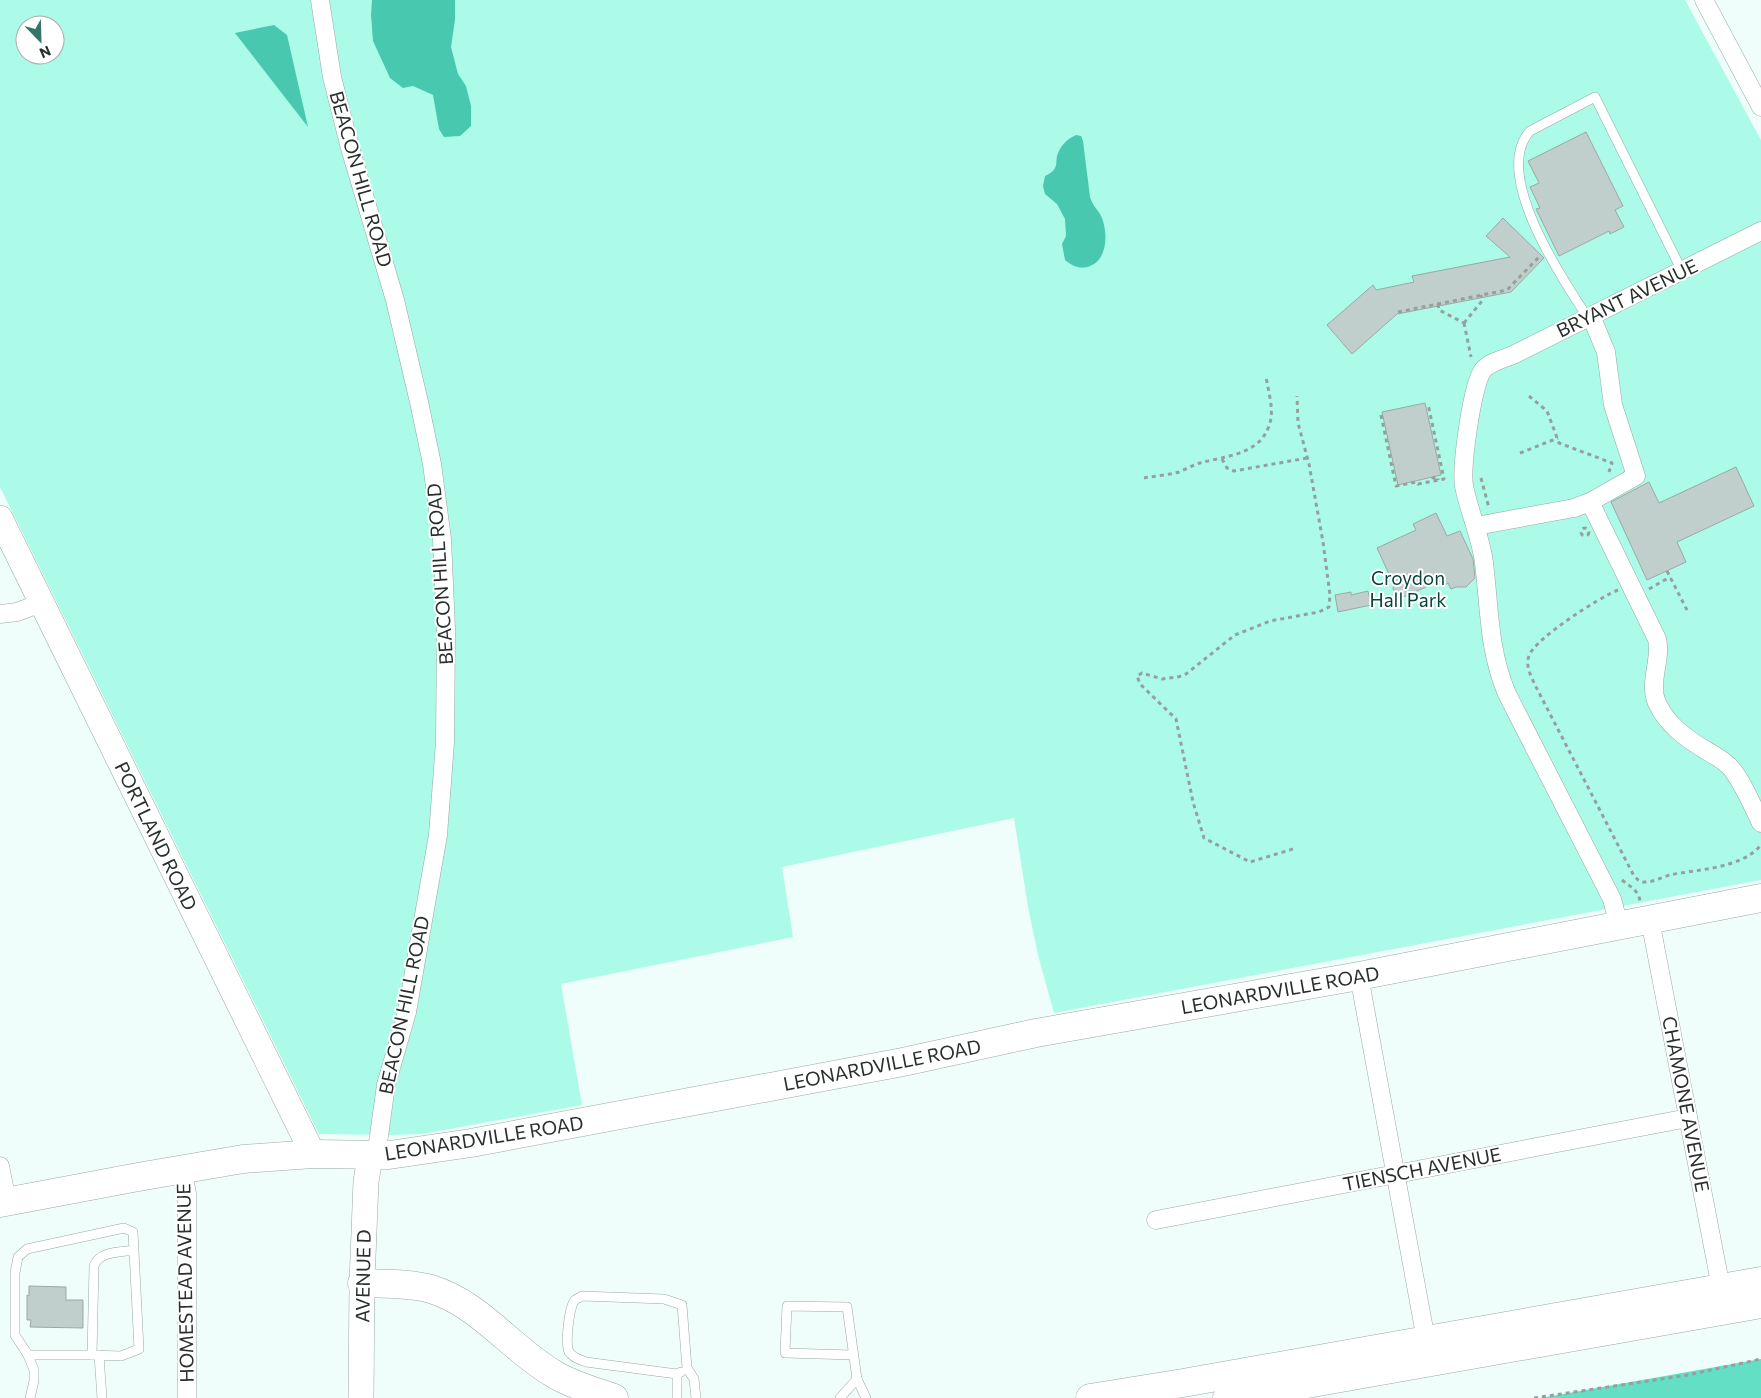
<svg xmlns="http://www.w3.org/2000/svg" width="1761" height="1398" font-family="Commissioner,sans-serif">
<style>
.green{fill:#abfbe8;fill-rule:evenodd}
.forest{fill:#62dfc5}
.water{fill:#48c8af}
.building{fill:#c0cfcb;stroke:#9aa9a5}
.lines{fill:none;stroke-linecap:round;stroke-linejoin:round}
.lane-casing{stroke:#99a8a4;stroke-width:10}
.street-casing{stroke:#99a8a4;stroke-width:19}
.secondary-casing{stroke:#99a8a4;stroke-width:26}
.primary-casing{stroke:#99a8a4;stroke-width:29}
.highway-casing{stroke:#99a8a4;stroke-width:29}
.path{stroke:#95a09d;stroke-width:3;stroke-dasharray:4 4;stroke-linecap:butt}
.lane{stroke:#fff;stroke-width:9}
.street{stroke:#fff;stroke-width:18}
.secondary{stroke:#fff;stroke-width:25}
.primary{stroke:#fff;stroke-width:28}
.highway{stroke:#fff;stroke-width:28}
.labels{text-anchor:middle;stroke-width:4;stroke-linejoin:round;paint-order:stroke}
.street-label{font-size:19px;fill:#292f2d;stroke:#fff}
.park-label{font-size:19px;fill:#094339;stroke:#fff}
</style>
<rect width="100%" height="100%" fill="#effefa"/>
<path class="green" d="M0,0h1685l76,140v740l-707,133 -16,-58 -10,-48 -14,-89 -232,49 11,70 -232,47 21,121 -160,29 -30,1 -73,-1 -319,-647zM25,25h30v30h-30z"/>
<path class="forest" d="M1761,1359v39h-222l7,-1z"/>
<g class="water">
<path d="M372,0h83v20l-4,27 7,27 8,12 5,20v20l-11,10 -16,1 -5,-8 -6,-34 -20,-9 -10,2 -13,-10 -17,-37 -2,-26z"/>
<path d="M274,25l13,10 21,92 -73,-94z"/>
<path d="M1076,135l5,1 2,5 7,56c2,7 6,11 10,17 8,14 9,45 -10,52 -9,4 -18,0 -25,-6l-3,-16 4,-8 -1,-17 -8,-15 -12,-10 -2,-8 2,-10c4,-2 8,-4 10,-8 2,-3 1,-8 2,-12 3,-10 10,-17 19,-21z"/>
</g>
<g class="building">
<path d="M1586,132l37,74 -8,4 9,17 -14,7 -1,-3 -50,25 -23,-47 4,-1 -10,-21 9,-4 -11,-22z"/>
<path d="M1503,218l41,40 -33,34 -114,22 -45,40 -25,-29 46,-40 3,5 38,-8 -2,-6 98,-19 -24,-21z"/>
<path d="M1425,403l16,72 -43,10 -16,-73z"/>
<path d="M1736,467l18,39 -77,36 9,20 -39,18 -36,-78 38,-20 10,21z"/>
<path d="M1436,513l11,23 13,-5 13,28 2,19 -9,9h-10l-5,2 -3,-6 -3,2 -3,-5 -41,18 -2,-4 -4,-1 -2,-4 1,-4 -17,-37 39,-18 -3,-6z"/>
<path d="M1368,591l3,14 -33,7 -3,-17 16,-3v3z"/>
<path d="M29,1286l37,1v13h17v28l-53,-1 1,-7h-4v-25l2,1z"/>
</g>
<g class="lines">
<defs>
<g id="lane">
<path d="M1588,318c-25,-38 -97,-144 -58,-187l65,-34 87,174"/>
<path d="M28,1355h64"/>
<path d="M99,1355l3,43"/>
<path d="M853,1355l-68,-2 2,-47 60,1 10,72"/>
<path d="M677,1374l-91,-12c-7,-3 -13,-4 -17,-10 -4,-9 0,-45 6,-52 1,-1 6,-3 7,-4l82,3 18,6 5,63 7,11 2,19"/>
<path d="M30,1398l4,-17v-11l-6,-15 -13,-20v-62l3,-16 9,-8 97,-21 9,4 6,117 -18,7 -29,-1 2,-89c5,-15 27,-14 40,-16"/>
<path d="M677,1398v-24l4,-2"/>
<path d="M840,1398l17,-19 9,19"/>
</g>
<g id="street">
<path d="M320,0l12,77 18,71 45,152 24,102 13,62 10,75 4,91 -1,112 -7,93 -31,177 -21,73 -8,58 -5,12"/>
<path d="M1704,0l57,107"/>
<path d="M1590,502l46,-26 -23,-71 -7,-53 -15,-36"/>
<path d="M1476,526l98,-18 16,-6 67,137c5,21 -9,43 0,64 10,22 30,36 50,48 7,4 16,9 22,15 12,12 24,41 32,57"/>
<path d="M0,614l17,-2 24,-9"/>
<path d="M1650,920l71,368"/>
<path d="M1619,926l-7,-27 -105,-205c-19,-46 -17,-83 -23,-131 -3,-26 -15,-51 -20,-77 -3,-19 8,-102 19,-116 7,-8 20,-11 30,-15l248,-124"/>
<path d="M1359,976l67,364"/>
<path d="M0,1166l7,35"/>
<path d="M182,1169l5,24v205"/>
<path d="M1156,1220l532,-102"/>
</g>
<g id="secondary">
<path d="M0,518l313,636"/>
<path d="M361,1398l1,-115 4,-102 3,-17 4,-9"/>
</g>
<path id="primary" d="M0,1203l138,-26 105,-18 70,-5 76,1 82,-12 432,-81 133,-29 323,-57 402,-78"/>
<g id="highway">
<path d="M362,1283c23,1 48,0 69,6 49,15 80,60 123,85 18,11 40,17 60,24"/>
<path d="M1090,1398l93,-15 578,-102"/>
<path d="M1227,1398l534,-94"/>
</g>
</defs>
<use href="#lane" class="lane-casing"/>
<use href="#street" class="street-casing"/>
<use href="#secondary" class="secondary-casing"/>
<use href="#primary" class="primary-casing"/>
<use href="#highway" class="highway-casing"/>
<g class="path">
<path d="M1438,304l1,6 25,13"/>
<path d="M1398,312l109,-22 32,-33"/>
<path d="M1464,323l7,34"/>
<path d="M1464,323l18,-22 -1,-6"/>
<path d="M1529,396l18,15 12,32 53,20 -3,9"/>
<path d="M1381,415l15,71 21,-4 1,2 26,-5 -16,-75"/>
<path d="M1520,453l38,-15"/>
<path d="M1222,459l5,9 7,3 73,-13"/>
<path d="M1432,477l1,1 5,-1v3"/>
<path d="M1144,478c11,-2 24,-3 35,-6 7,-3 14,-7 21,-9 25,-7 59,-8 69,-37 6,-16 -1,-34 -3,-50"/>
<path d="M1481,478l8,30"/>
<circle cx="1585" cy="532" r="4"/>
<path d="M1667,571l21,41"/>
<path d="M1649,589l21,-12"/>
<path d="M1618,590c-18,7 -84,49 -89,66 -4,9 2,20 6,29l99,191c3,3 5,5 9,6 9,1 19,-5 27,-7 28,-6 71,-6 91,-30"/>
<path d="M1293,849l-43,13 -46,-24 -11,-36 -17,-83 -36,-35 -3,-8 5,-3 20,6 16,-2 8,-3 49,-39 35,-14 49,-9 10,-5 1,-12 -7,-53 -14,-78 -11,-41 -1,-27"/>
<path d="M1622,880c8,7 16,9 18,21"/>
<path d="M1534,1398l154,-23 73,-16"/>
</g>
<use href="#lane" class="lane"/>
<use href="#street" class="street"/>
<use href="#secondary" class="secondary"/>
<use href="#primary" class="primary"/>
<use href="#highway" class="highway"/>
</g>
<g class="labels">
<g class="street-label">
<text transform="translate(361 179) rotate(74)" y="7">BEACON HILL ROAD</text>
<text transform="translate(1627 298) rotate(-26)" y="7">BRYANT AVENUE</text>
<text transform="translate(440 574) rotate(-94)" y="7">BEACON HILL ROAD</text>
<text transform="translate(156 836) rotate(64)" y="7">PORTLAND ROAD</text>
<text transform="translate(1280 990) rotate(-10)" y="7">LEONARDVILLE ROAD</text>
<text transform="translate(404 1005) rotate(-78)" y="7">BEACON HILL ROAD</text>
<text transform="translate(882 1065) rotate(-11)" y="7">LEONARDVILLE ROAD</text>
<text transform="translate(1686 1104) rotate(79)" y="7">CHAMONE AVENUE</text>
<text transform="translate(484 1138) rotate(-9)" y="7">LEONARDVILLE ROAD</text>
<text transform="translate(1422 1169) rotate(-11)" y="7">TIENSCH AVENUE</text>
<text transform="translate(363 1276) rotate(-89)" y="7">AVENUE D</text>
<text transform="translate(185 1283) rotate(-91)" y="7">HOMESTEAD AVENUE</text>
</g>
<g class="park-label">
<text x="1408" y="585">Croydon<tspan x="1408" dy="22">Hall Park</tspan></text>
</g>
</g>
<g transform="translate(40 40) rotate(157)"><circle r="24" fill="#ffffff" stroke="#a9acab"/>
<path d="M0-4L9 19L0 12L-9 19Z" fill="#347769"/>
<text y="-8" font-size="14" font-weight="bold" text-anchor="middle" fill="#292f2d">N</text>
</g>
</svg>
